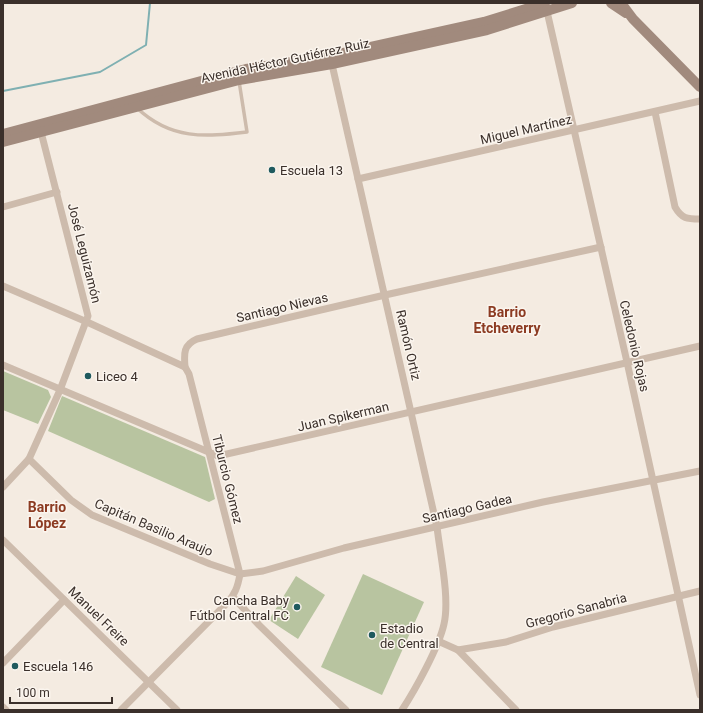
<svg xmlns="http://www.w3.org/2000/svg" width="703" height="713" font-family="Roboto,sans-serif">
<style>
.green{fill:#b8c4a0}
.lines{fill:none;stroke-linecap:round;stroke-linejoin:round}
.stream{stroke:#7fb0b2;stroke-width:2}
.lane{stroke:#cdbbac;stroke-width:3.5}
.street{stroke:#cdbbac;stroke-width:7}
.secondary{stroke:#a18a7d;stroke-width:10}
.poi-dot{fill:#1f5a5e;stroke:#fbf5ee;stroke-width:1.5}
.labels{text-anchor:middle;stroke-width:3;stroke-linejoin:round;paint-order:stroke}
.street-label{font-size:13px;fill:#3b302b;stroke:#fbf5ee}
.poi-label{font-size:13px;fill:#3b302b;stroke:#fbf5ee;text-anchor:start}
.neighbourhood-label{font-size:14px;font-weight:bold;fill:#8c3b22;stroke:#fbf5ee}
</style>
<rect width="100%" height="100%" fill="#f4ebe1"/>
<g class="green">
<path d="M3,371l45,19 3,7 -13,27 -35,-14z"/>
<path d="M62,396l143,61 10,42 -6,3 -161,-71z"/>
<path d="M363,574l61,28 -42,93 -61,-28z"/>
<path d="M296,576l29,19 -27,44 -29,-19z"/>
</g>
<g class="lines">
<path class="stream" d="M3,91l97,-19 46,-27 4,-42"/>
<path class="lane" d="M137,108c34,32 68,29 110,24l-8,-51"/>
<g class="street">
<path d="M546,7l81,355 73,333"/>
<path d="M331,60l106,467c3,27 13,71 7,97 -5,23 -29,66 -42,86"/>
<path d="M655,112l20,95c7,12 12,12 25,12"/>
<path d="M358,179l342,-78"/>
<path d="M3,207l54,-15"/>
<path d="M3,286l84,36 98,45 4,7 51,200c-2,12 -5,21 -14,30l-105,106"/>
<path d="M3,365l215,91 482,-110"/>
<path d="M185,367c-1,-13 -2,-22 12,-28l188,-44 216,-48"/>
<path d="M29,459l42,41 21,15 118,49 30,10 23,-3 81,-23 199,-46 157,-31"/>
<path d="M3,487l26,-28 31,-69 28,-74 -48,-188"/>
<path d="M3,540l174,170"/>
<path d="M233,597l26,28 87,85"/>
<path d="M438,641l20,9 58,60"/>
<path d="M458,650l48,-8 47,-15 147,-36"/>
<path d="M3,663l61,-63"/>
<path d="M3,707l3,3"/>
</g>
<g class="secondary">
<path d="M611,3l15,10"/>
<path d="M621,3l12,16 67,68"/>
<path d="M3,134l243,-65 84,-13 154,-34 61,-19"/>
<path d="M3,142l236,-62 93,-16 155,-34 85,-27"/>
</g>
</g>
<g class="poi-dot">
<circle cx="272" cy="170" r="4"/>
<circle cx="88" cy="376" r="4"/>
<circle cx="297" cy="607" r="4"/>
<circle cx="372" cy="635" r="4"/>
<circle cx="15" cy="666" r="4"/>
</g>
<g class="labels">
<g class="street-label">
<text transform="translate(285 60) rotate(-12)" y="5">Avenida Héctor Gutiérrez Ruiz</text>
<text transform="translate(526 129) rotate(-13)" y="5">Miguel Martínez</text>
<text transform="translate(85 253) rotate(76)" y="5">José Leguizamón</text>
<text transform="translate(282 307) rotate(-13)" y="5">Santiago Nievas</text>
<text transform="translate(409 345) rotate(77)" y="5">Ramón Ortiz</text>
<text transform="translate(635 346) rotate(77)" y="5">Celedonio Rojas</text>
<text transform="translate(343 416) rotate(-13)" y="5">Juan Spikerman</text>
<text transform="translate(228 479) rotate(76)" y="5">Tiburcio Gómez</text>
<text transform="translate(467 508) rotate(-13)" y="5">Santiago Gadea</text>
<text transform="translate(154 527) rotate(23)" y="5">Capitán Basilio Araujo</text>
<text transform="translate(576 610) rotate(-15)" y="5">Gregorio Sanabria</text>
<text transform="translate(99 616) rotate(44)" y="5">Manuel Freire</text>
</g>
<g class="poi-label">
<text x="280" y="175">Escuela 13</text>
<text x="96" y="381">Liceo 4</text>
<text x="289" y="605" text-anchor="end">Cancha Baby<tspan x="289" dy="15">Fútbol Central FC</tspan></text>
<text x="380" y="633">Estadio<tspan x="380" dy="15">de Central</tspan></text>
<text x="23" y="671">Escuela 146</text>
</g>
<g class="neighbourhood-label">
<text x="507" y="317">Barrio<tspan x="507" dy="16">Etcheverry</tspan></text>
<text x="47" y="512">Barrio<tspan x="47" dy="16">López</tspan></text>
</g>
</g>
<rect width="703" height="713" fill="none" stroke="#3b302b" stroke-width="8"/>
<path d="M10 697v6h102v-6" fill="none" stroke="#3b302b" stroke-width="2"/>
<text x="16" y="697" font-size="12" fill="#3b302b" stroke="#fbf5ee" stroke-width="3" paint-order="stroke">100 m</text>
</svg>
